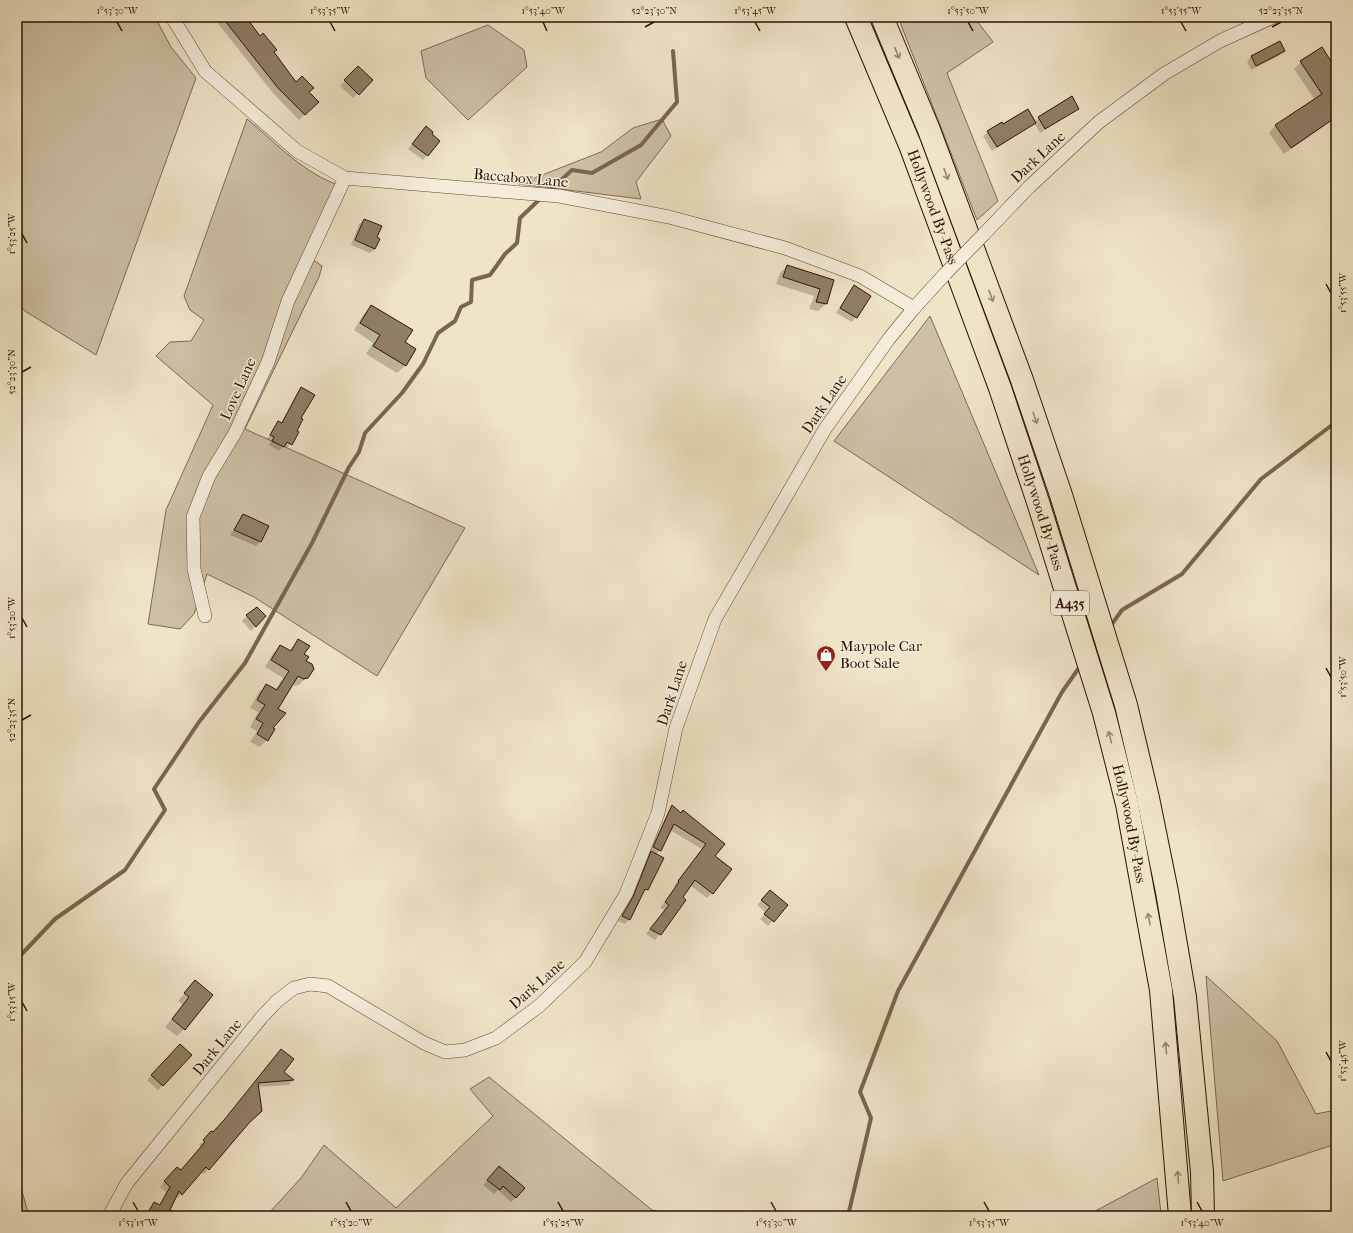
<svg xmlns="http://www.w3.org/2000/svg" width="1353" height="1233" font-family="'IM FELL French Canon',serif">
<style>
.green{fill:#cec0a6;stroke:#7c6954}
.shadow{fill:#0003}
.lines{fill:none;stroke-linecap:round;stroke-linejoin:round}
.stream{stroke:#796550;stroke-width:4}
.building{fill:#917f68;stroke:#2a1202}
.minor-casing{stroke:#5c4633;stroke-width:14}
.trunk-casing{stroke:#2a1202;stroke-width:24}
.minor{stroke:#f5eddb;stroke-width:13}
.trunk{stroke:#f0e4c7;stroke-width:22}
.minor-bridge-casing{stroke:#5c4633;stroke-width:14;stroke-linecap:butt}
.minor-bridge{stroke:#f5eddb;stroke-width:13}
.oneway{stroke:#97866e}
.ticks{fill:none;stroke:#2a1202;stroke-width:1.5}
.labels{text-anchor:middle;stroke-width:3;stroke-linejoin:round;paint-order:stroke}
.shield{fill:#f5eddb;stroke:#675443;stroke-width:1}
.shield-label{font-size:14px;font-weight:bold;fill:#2a1202}
.street-label{font-size:15px;fill:#2a1202;stroke:#f5eddb}
.poi-label{font-size:15px;fill:#2a1202;stroke:#f5eddb;text-anchor:start}
.neatline{fill:none;stroke:#2a1202;stroke-width:1.5}
.ticks-label{font-size:10px;text-anchor:middle;fill:#2a1202}
</style>
<rect width="100%" height="100%" fill="#f0e4c7"/>
<filter id="stains"><feTurbulence type="fractalNoise" baseFrequency=".005" numOctaves="4"/><feColorMatrix values="0 0 0 0 .2 0 0 0 0 .09 0 0 0 0 .02 0 0 0 .5 -.17"/></filter>
<radialGradient id="worn" r=".72"><stop offset=".6" stop-color="#630" stop-opacity="0"/><stop offset="1" stop-color="#630" stop-opacity=".3"/></radialGradient>
<g class="green">
<path d="M17,17h138l16,30 25,31 -100,277 -71,-44 -8,-8z"/>
<path d="M898,17h76l19,25 -46,31 51,128 -21,19z"/>
<path d="M488,25l36,25 3,17 -59,53 -42,-42 -5,-27z"/>
<path d="M247,119c29,24 58,56 95,67l-33,71 13,9 -3,11 -74,152 220,99 -88,148 -123,-79 -47,-23 -13,40 -14,15 -32,-5 18,-114 47,-105 -57,-49 14,-14 21,-1 13,-21 -14,-10 -6,-14z"/>
<path d="M662,119l9,17 -35,46 5,17 -122,-15 82,-32 32,-24z"/>
<path d="M930,316l109,259 -205,-134z"/>
<path d="M1206,976l71,65 39,73 20,-4v34l-113,37z"/>
<path d="M489,1077l163,133 26,6h-407l-2,-3 32,-35 23,-33 72,63 97,-92 -23,-27z"/>
<path d="M1157,1178l4,36 -3,2h-72z"/>
<path d="M17,1179l3,5 9,32h-12z"/>
</g>
<g class="shadow">
<path d="M215,17h30l51,66 21,19 -18,18 -26,-27 -57,-72 1,-1z"/>
<path d="M493,17h12l-7,6z"/>
<path d="M1283,51l-4,5 -28,14 -4,-9 5,-5z"/>
<path d="M1301,62l35,7v49l-52,36 -15,-21 6,-7 40,-26 -21,-31z"/>
<path d="M358,67l13,13 -18,18 -13,-12z"/>
<path d="M1071,98l7,10 -38,25 -6,-10 -42,28 -9,-15 5,-4 15,-6 31,-4z"/>
<path d="M426,127l4,8 9,6 -16,19 -15,-11z"/>
<path d="M364,220l12,18 -1,11 -5,4 -19,-8 8,-21z"/>
<path d="M787,266l46,14 -7,24 -8,7 -9,-2 5,-13 -38,-12 4,-11z"/>
<path d="M854,286l2,31 -4,5 -16,-9z"/>
<path d="M372,306l32,37 11,6 -10,17 -8,7 -31,-19 7,-11 -19,-13 10,-16z"/>
<path d="M302,389l-2,29 -5,13 3,1 -11,16 -4,-2 -4,5 -10,-6 2,-4 -4,-2 8,-13 4,-4 2,1 16,-30z"/>
<path d="M243,515l17,27 -4,4 -26,-11z"/>
<path d="M247,616h18l-14,15 -9,-10z"/>
<path d="M299,640l6,21 2,16 -8,8 -4,1 -3,-2 -15,25 -10,31 -7,7 -10,-5 7,-11 -7,-4 8,-15 -8,-4 9,-16 8,-7 8,5 8,-12 -18,-11 8,-14 8,-7 8,5z"/>
<path d="M672,807l8,6 3,-2 40,33 -9,13 -2,36 -5,5 -17,-13 -9,12 4,3 -30,40 -9,-6 18,-24 -4,-2 15,-21 -1,-1 28,-37 -32,-19 -10,20 -5,5 -8,34 -5,5 -13,25 -4,5 -7,-3 11,-18 18,-46 4,-4 -2,-1 19,-40z"/>
<path d="M766,896l21,9 -19,21 -8,-7 6,-6 -9,-8z"/>
<path d="M195,981l-11,48 -7,7 -12,-9 18,-22 -5,-4z"/>
<path d="M180,1046l10,9 -32,35 -11,-10z"/>
<path d="M277,1055l5,17 11,8 -4,5 -31,2 -12,37 -38,45 -4,5 -3,-3 -24,27 -2,-1 -9,19h-21l9,-13 5,2 7,-13 -6,-5 12,-14 9,-2 20,-23 -2,-3 21,-19z"/>
<path d="M495,1172l21,25 -5,5 -13,-12 -4,4 -11,-9z"/>
</g>
<g class="lines">
<g class="stream">
<path d="M547,193l25,-23 20,3 49,-28 36,-43 -4,-51"/>
<path d="M1109,628l13,-18 60,-36 79,-95 75,-57"/>
<path d="M17,959l38,-40 70,-49 40,-60 -11,-21 45,-67 46,-59 67,-120 37,-76 10,-15 6,-19 37,-40 21,-29 15,-31 17,-12 6,-14 10,-5 1,-22 18,-5 15,-21 12,-11 3,-25 22,-21"/>
<path d="M848,1216l23,-98 -11,-26 38,-101 164,-299 19,-27"/>
</g>
</g>
<g class="building">
<path d="M222,17h24l14,19 3,-3 14,17 -3,2 22,30 6,-6 12,12 -5,4 10,10 -14,13 -27,-27z"/>
<path d="M1280,41l5,10 -29,15 -5,-10z"/>
<path d="M1322,47l14,22v48l-45,31 -16,-23 47,-31 -22,-33z"/>
<path d="M358,66l15,14 -14,15 -15,-15z"/>
<path d="M1072,96l7,13 -34,20 -7,-12z"/>
<path d="M1028,109l8,14 -39,24 -10,-16 15,-9 1,2z"/>
<path d="M426,126l7,6 -1,2 8,7 -12,15 -16,-12z"/>
<path d="M364,219l18,7 -5,11 3,2 -5,10 -20,-9z"/>
<path d="M787,265l47,15 -7,24 -11,-2 4,-13 -37,-12z"/>
<path d="M854,285l17,11 -14,22 -17,-10z"/>
<path d="M371,305l42,25 -8,12 11,7 -10,17 -33,-20 7,-11 -20,-12z"/>
<path d="M301,387l14,8 -14,23 2,1 -6,12 2,1 -7,13 -5,-3 -3,5 -12,-6 2,-4 -4,-2 8,-14 4,2z"/>
<path d="M243,514l26,12 -8,16 -27,-12z"/>
<path d="M257,607l9,9 -10,11 -10,-12z"/>
<path d="M298,639l12,7 -6,8 5,3 -3,4 6,3 2,5 -6,9 -5,1 -5,-3 -20,33 8,4 -13,15 2,1 -7,12 -11,-7 6,-11 -7,-4 9,-14 -8,-5 9,-16 11,6 12,-19 -18,-11 9,-15 11,6z"/>
<path d="M672,805l9,8 2,-3 42,34 -10,12 17,13 -19,25 -18,-14 -12,17 3,3 -25,35 -11,-6 19,-24 -4,-3 14,-20 -1,-1 28,-37 -32,-20 -13,27 -8,-4z"/>
<path d="M651,851l13,7 -16,32 -3,-1 -15,31 -8,-4 11,-19z"/>
<path d="M770,890l18,15 -14,17 -10,-8 6,-7 -9,-7z"/>
<path d="M195,980l18,15 -28,35 -13,-11 17,-22 -5,-4z"/>
<path d="M180,1044l12,11 -29,31 -12,-11z"/>
<path d="M281,1049l13,10 -10,13 10,8 -36,3 4,28 -13,12 -40,47 -3,-3 -24,28 -3,-4 -9,19 14,6h-38l8,-14 6,3 10,-18 -6,-6 13,-14 4,3 24,-28 -2,-2 8,-9 2,1 11,-12z"/>
<path d="M499,1166l26,22 -9,10 -13,-12 -3,4 -13,-10z"/>
</g>
<g class="lines">
<defs>
<g id="minor">
<path d="M172,17l33,54 92,80 48,27 214,18 110,21 116,31 75,28 54,32"/>
<path d="M984,234l45,-47 70,-65 65,-48 56,-33 53,-24"/>
<path d="M205,616l-11,-47 -1,-52 16,-41 26,-43 33,-71 20,-61 57,-123"/>
<path d="M109,1216l18,-33 134,-165 16,-17 17,-13 16,-4 18,2 96,57 21,9 20,-2 31,-12 43,-32 46,-44 41,-68 32,-81 18,-85 39,-109 110,-190 63,-89 26,-32 31,-34"/>
</g>
<g id="trunk">
<path id="s1" d="M856,17l54,128 90,243 38,114 66,211 23,91 34,186 19,226"/>
<path d="M882,17l47,113 93,250 39,115 65,210 22,93 19,94 18,105 17,175 1,44"/>
</g>
</defs>
<use href="#minor" class="minor-casing"/>
<use href="#trunk" class="trunk-casing"/>
<use href="#minor" class="minor"/>
<use href="#trunk" class="trunk"/>
<defs>
<path id="minor-bridge" d="M945,274l39,-40"/>
</defs>
<use href="#minor-bridge" class="minor-bridge-casing"/>
<use href="#minor-bridge" class="minor-bridge"/>
</g>
<defs><path id="oneway-shaft" d="M-6 0H5M1.5-3L5.5 0L1.5 3" fill="none" stroke-width="1.6" stroke-linecap="round" stroke-linejoin="round"/></defs>
<g class="oneway">
<use href="#oneway-shaft" transform="translate(897 53) rotate(67)"/>
<use href="#oneway-shaft" transform="translate(946 174) rotate(70)"/>
<use href="#oneway-shaft" transform="translate(991 296) rotate(70)"/>
<use href="#oneway-shaft" transform="translate(1035 418) rotate(71)"/>
<use href="#oneway-shaft" transform="translate(1110 737) rotate(-104)"/>
<use href="#oneway-shaft" transform="translate(1149 919) rotate(-100)"/>
<use href="#oneway-shaft" transform="translate(1166 1048) rotate(-95)"/>
<use href="#oneway-shaft" transform="translate(1178 1177) rotate(-95)"/>
</g>
<path class="ticks" d="M117,22l5,9M330,22l5,9M543,22l4,9M755,22l5,9M968,22l5,9M1181,22l5,9M645,27l9,-5M1272,27l9,-5M22,234l5,9M1326,284l5,9M22,372l9,-5M22,618l5,9M1326,668l5,9M22,720l9,-5M22,1002l5,9M1326,1052l5,9M133,1202l5,9M346,1202l5,9M558,1202l5,9M771,1202l5,9M984,1202l5,9M1197,1202l5,9"/>
<defs>
<symbol id="shop-pin" viewBox="-11 -11 22 30"><path d="M0 17L-7.5 6A9.5 9.5 0 1 1 7.5 6Z" fill="#8f2418" stroke="#f5eddb"/><path d="M-5-2.5h2.3a2.7 3.5 0 0 1 5.4 0H5L5.5 6h-11ZM-1.5-2.5h3a1.5 2.3 0 0 0-3 0Z" fill="#fff"/></symbol>
</defs>
<g fill-rule="evenodd">
<use href="#shop-pin" x="815" y="644" width="22" height="30"/>
</g>
<g class="labels">
<rect class="shield" x="1051" y="591" width="38" height="24" rx="3"/>
<g class="shield-label">
<text x="1070" y="608">A435</text>
</g>
<g class="street-label">
<text transform="translate(1038 157) rotate(-43)" y="5">Dark Lane</text>
<text transform="translate(521 178) rotate(5)" y="5">Baccabox Lane</text>
<text dy="5" stroke="none"><textPath href="#s1" startOffset="205">Hollywood By-Pass</textPath></text>
<text transform="translate(238 389) rotate(-66)" y="5">Love Lane</text>
<text transform="translate(824 404) rotate(-56)" y="5">Dark Lane</text>
<text dy="5" stroke="none"><textPath href="#s1" startOffset="529">Hollywood By-Pass</textPath></text>
<text transform="translate(672 693) rotate(-72)" y="5">Dark Lane</text>
<text dy="5" stroke="none"><textPath href="#s1" startOffset="853">Hollywood By-Pass</textPath></text>
<text transform="translate(537 984) rotate(-41)" y="5">Dark Lane</text>
<text transform="translate(217 1047) rotate(-51)" y="5">Dark Lane</text>
</g>
<g class="poi-label">
<text x="840" y="651">Maypole Car<tspan x="840" dy="17">Boot Sale</tspan></text>
</g>
</g>
<rect width="1353" height="1233" fill="none" stroke="#f0e4c7" stroke-width="44"/>
<rect x="22" y="22" width="1309" height="1189" class="neatline"/>
<g class="ticks-label">
<text x="117" y="14">1°53'30"W</text>
<text x="330" y="14">1°53'35"W</text>
<text x="543" y="14">1°53'40"W</text>
<text x="654" y="14">52°23'30"N</text>
<text x="755" y="14">1°53'45"W</text>
<text x="968" y="14">1°53'50"W</text>
<text x="1181" y="14">1°53'55"W</text>
<text x="1281" y="14">52°23'35"N</text>
<text transform="translate(11 234) rotate(-90)" y="4">1°53'25"W</text>
<text transform="translate(1342 293) rotate(-90)" y="4">1°53'55"W</text>
<text transform="translate(11 372) rotate(-90)" y="4">52°23'30"N</text>
<text transform="translate(11 618) rotate(-90)" y="4">1°53'20"W</text>
<text transform="translate(1342 677) rotate(-90)" y="4">1°53'50"W</text>
<text transform="translate(11 720) rotate(-90)" y="4">52°23'35"N</text>
<text transform="translate(11 1002) rotate(-90)" y="4">1°53'15"W</text>
<text transform="translate(1342 1061) rotate(-90)" y="4">1°53'45"W</text>
<text x="138" y="1226">1°53'15"W</text>
<text x="351" y="1226">1°53'20"W</text>
<text x="563" y="1226">1°53'25"W</text>
<text x="776" y="1226">1°53'30"W</text>
<text x="989" y="1226">1°53'35"W</text>
<text x="1202" y="1226">1°53'40"W</text>
</g>
<rect width="100%" height="100%" filter="url(#stains)"/>
<rect width="100%" height="100%" fill="url(#worn)"/>
</svg>
